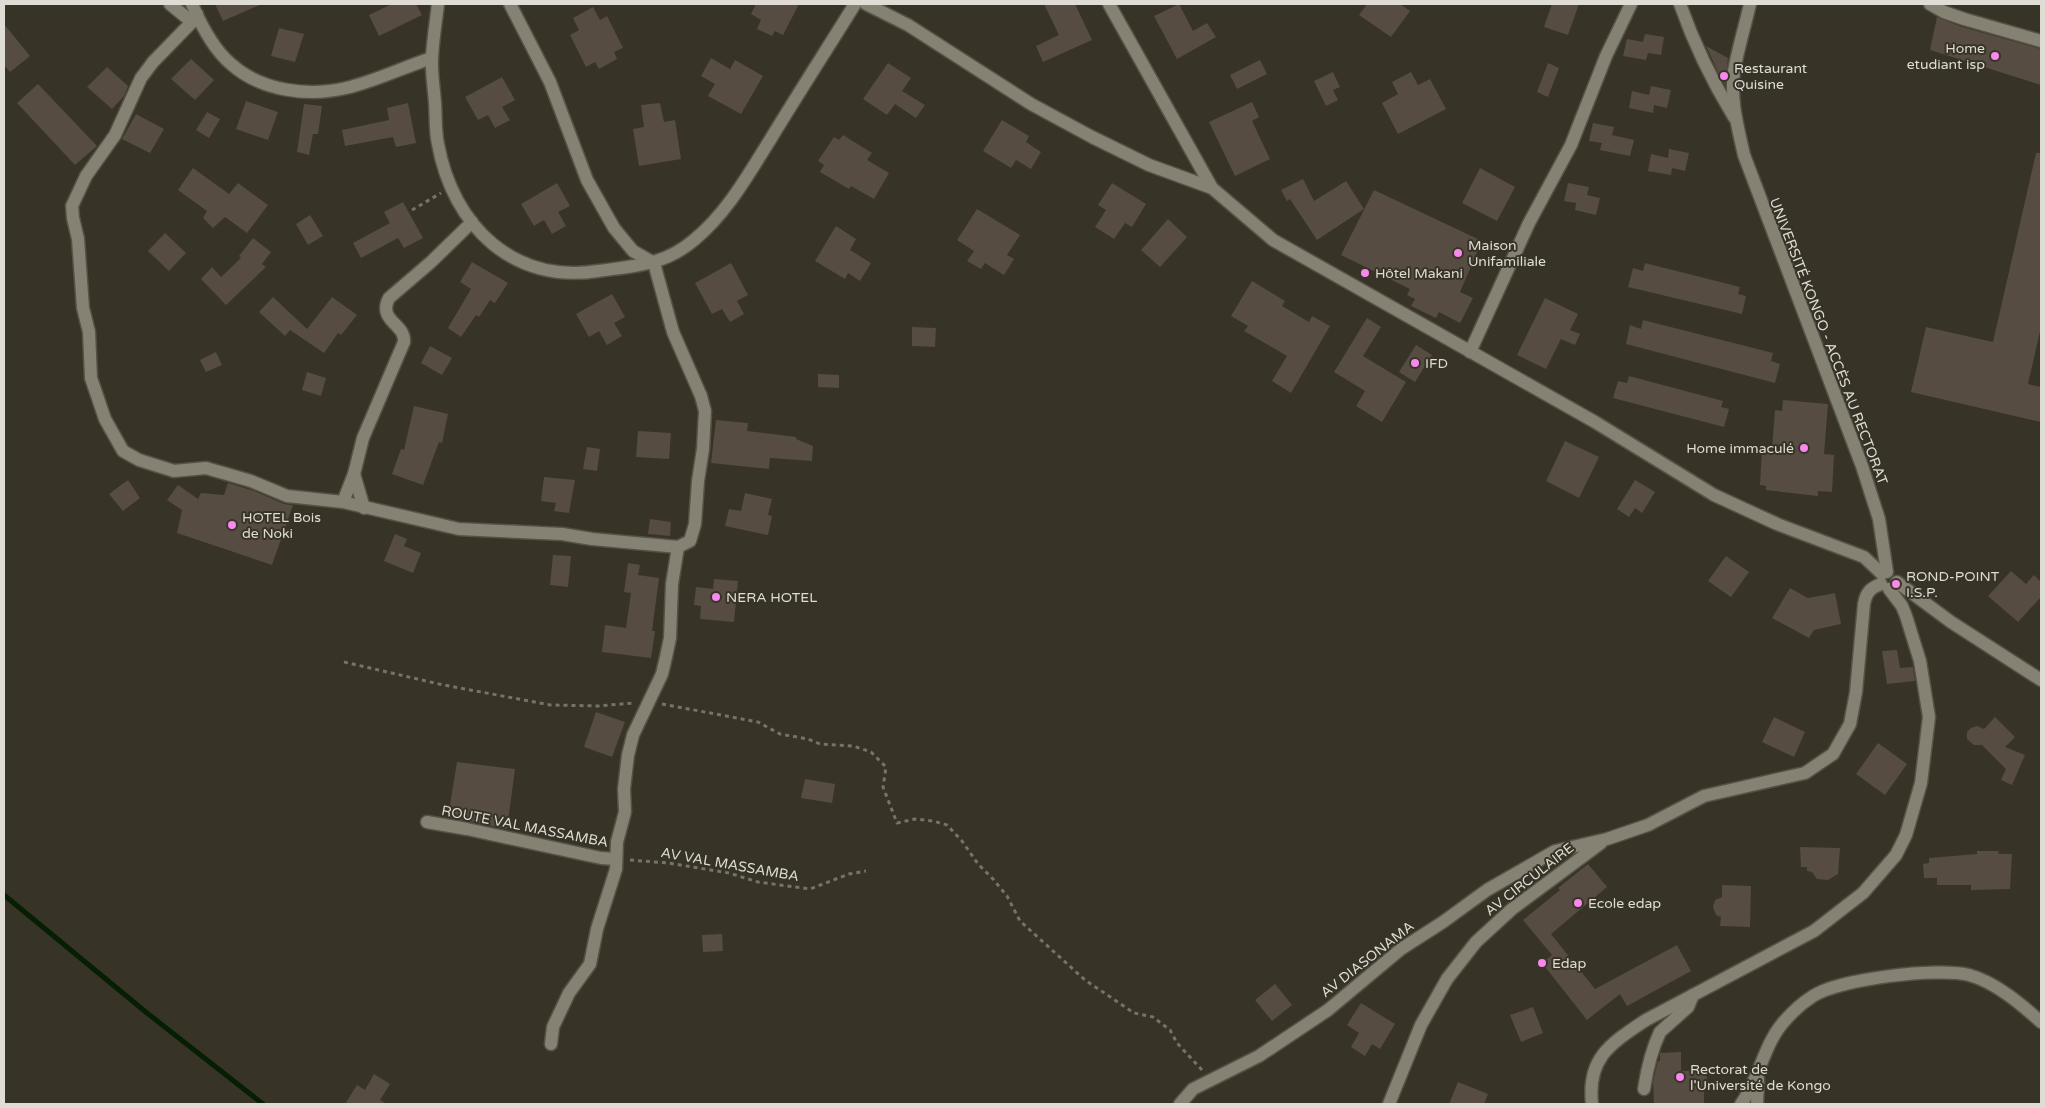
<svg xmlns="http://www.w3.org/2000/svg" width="2045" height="1108" font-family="'Varela Round',sans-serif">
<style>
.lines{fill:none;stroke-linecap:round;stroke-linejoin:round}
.stream{stroke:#061f03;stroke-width:5}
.building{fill:#564c42}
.minor-casing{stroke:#545146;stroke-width:15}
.path{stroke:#767368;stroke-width:3;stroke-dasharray:4 4;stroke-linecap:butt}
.minor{stroke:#858173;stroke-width:12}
.poi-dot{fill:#f888eb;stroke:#373327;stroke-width:2}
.labels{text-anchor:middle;stroke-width:4;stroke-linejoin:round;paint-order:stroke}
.poi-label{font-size:14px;fill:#dedcd4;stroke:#373327;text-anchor:start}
.street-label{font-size:14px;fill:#dedcd4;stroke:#373327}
</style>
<rect width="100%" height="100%" fill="#373327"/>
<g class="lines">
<path class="stream" d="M4,895l143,118 116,91"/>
</g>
<g class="building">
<path d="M215,4h47l-39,17z"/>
<path d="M392,4h24l6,11 -43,21 -10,-21z"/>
<path d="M756,4h43l-16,31 -8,-4 -3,5 -15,-7 4,-9 -10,-6z"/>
<path d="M1044,4h31l17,36 -49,22 -7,-16 23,-11z"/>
<path d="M1179,4l14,27 14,-8 9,14 -39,22 -23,-43z"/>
<path d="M1367,4h33l10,7 -19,26 -32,-22z"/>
<path d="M1552,4h27l-11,31 -24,-8z"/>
<path d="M593,7l7,13 7,-4 16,32 -9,4 3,7 -18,10 -4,-7 -9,5 -16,-32 9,-5 -6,-12z"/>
<path d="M1937,17l25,10 79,22v36l-111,-35z"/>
<path d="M4,24l26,32 -20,16 -6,-7z"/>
<path d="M279,28l25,6 -9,28 -24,-6z"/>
<path d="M1645,34l19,3 -3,18 -13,-2 -2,7 -23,-4 4,-17 16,3z"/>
<path d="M1706,46l22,12 -3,27 -7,-13z"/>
<path d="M711,58l19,11 5,-9 28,16 -22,38 -33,-18 7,-12 -14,-8z"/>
<path d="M191,59l23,21 -19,20 -24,-21z"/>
<path d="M1260,60l7,14 -30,15 -7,-14z"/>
<path d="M888,63l23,15 -9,13 23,14 -9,13 -21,-14 -8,11 -24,-16z"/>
<path d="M1548,63l11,5 -11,29 -11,-5z"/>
<path d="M107,67l21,19 -4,10 -12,13 -25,-22z"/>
<path d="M1333,72l7,15 -7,3 5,10 -12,6 -12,-25z"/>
<path d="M1411,72l7,13 12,-6 16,30 -48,25 -16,-31 16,-9 -6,-12z"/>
<path d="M502,77l13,23 -13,7 8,13 -15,8 -7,-13 -10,5 -13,-23z"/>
<path d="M38,84l59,62 -22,19 -58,-62z"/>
<path d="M1651,86l20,4 -4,18 -13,-3 -1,8 -24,-5 3,-17 17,4z"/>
<path d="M246,101l32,11 -10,28 -32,-11z"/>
<path d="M1252,102l7,15 -7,4 18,38 -35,17 -26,-54z"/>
<path d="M408,103l8,40 -20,4 -3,-10 -48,9 -3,-16 47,-10 -2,-12z"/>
<path d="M660,103l4,19 11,-2 6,39 -42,7 -6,-37 11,-2 -3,-22z"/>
<path d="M304,104l18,2 -4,28h-5l-4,21 -12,-3z"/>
<path d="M207,112l13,7 -11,19 -13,-8z"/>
<path d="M136,114l28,15 -14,24 -28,-14z"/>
<path d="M1002,120l27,16 -3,6 15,10 -10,17 -15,-9 -5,8 -28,-17z"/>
<path d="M1593,123l21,4 -2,8 22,5 -4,16 -30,-6 2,-7 -13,-2z"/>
<path d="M843,135l29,18 -5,7 22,13 -15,26 -23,-13 -2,3 -29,-17 4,-7 -6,-4 16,-24 5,3z"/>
<path d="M1669,149l20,4 -4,18 -13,-3 -1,7 -23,-4 3,-17 17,4z"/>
<path d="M2036,153h5v174l-13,57 13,3v35l-130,-30 15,-65 67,15z"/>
<path d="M193,168l36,26 9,-11 30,22 -21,28 -22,-16 -12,11 -10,-10 4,-7 -29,-21z"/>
<path d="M1480,168l35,19 -18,34 -35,-18z"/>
<path d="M1303,179l11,22 32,-20 18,28 -47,31 -27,-41 -3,2 -6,-11z"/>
<path d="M557,183l13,23 -12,6 8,14 -14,8 -8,-14 -10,6 -13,-22z"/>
<path d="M1112,183l34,21 -14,23 -7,-4 -11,16 -19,-12 11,-17 -8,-5z"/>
<path d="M1568,183l21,4 -2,8 13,3 -4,17 -21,-5 1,-7 -12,-2z"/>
<path d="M1374,190l108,51 -22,51 13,6 -13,25 -21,-11 -3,6 -25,-12 4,-7 -8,-4 3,-6 -69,-34z"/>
<path d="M403,202l20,36 -19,10 -6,-10 -37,20 -8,-15 37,-20 -6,-11z"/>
<path d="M977,209l43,26 -13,20 7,4 -10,16 -19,-12 -4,6 -14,-8 7,-10 -17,-11z"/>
<path d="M310,215l13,21 -15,9 -12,-21z"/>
<path d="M1168,219l19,18 -27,30 -19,-17z"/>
<path d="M836,226l20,13 -6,11 21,13 -11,18 -12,-8 -3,6 -30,-18z"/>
<path d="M165,233l21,20 -17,18 -21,-20z"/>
<path d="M253,238l18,14 -9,12 4,3 -40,38 -25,-26 11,-12 9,10 20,-19 -2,-2z"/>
<path d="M472,262l36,21 -13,20 -5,-3 -11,17 -3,-2 -15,22 -13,-9 23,-39 -11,-7z"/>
<path d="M731,263l17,32 -11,6 7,13 -14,8 -8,-13 -10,5 -17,-31z"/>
<path d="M1645,263l95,24 -2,7 8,2 -4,18 -114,-27 5,-19 10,3z"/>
<path d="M1252,281l33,20 -3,5 27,16 3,-6 18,10 -39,67 -19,-12 15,-25 -43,-25 4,-5 -17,-10z"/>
<path d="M612,294l13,23 -11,6 8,13 -15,9 -8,-14 -10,6 -13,-23z"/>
<path d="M273,297l34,32 25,-32 25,18 -16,20 -3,-2 -14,20 -34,-23 -5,6 -26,-24z"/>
<path d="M1545,298l33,16 -8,16 10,4 -5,11 -14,-6 -15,30 -29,-14z"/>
<path d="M1367,318l14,9 -18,29 43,26 -24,40 -26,-16 9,-15 -31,-19z"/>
<path d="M1643,320l130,33 -2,8 9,3 -5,19 -149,-39 4,-19 11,4z"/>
<path d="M912,327l24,1 -1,19 -23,-1z"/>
<path d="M1416,345l16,10 -17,27 -16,-10z"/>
<path d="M430,346l22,12 -10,17 -21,-12z"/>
<path d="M216,352l6,13 -16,7 -6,-12z"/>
<path d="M307,372l19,6 -5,18 -19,-6z"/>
<path d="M818,374l21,1v13l-21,-1z"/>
<path d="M1629,376l94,25 -2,6 8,2 -5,18 -111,-29 5,-17 9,2z"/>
<path d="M1783,400l45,4 -4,50 10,1 -2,37 -14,-1v5l-52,-6v-4l-6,-1 2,-38 10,1 3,-38 7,1z"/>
<path d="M414,406l34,8 -6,29 -3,-1 -16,43 -31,-11 9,-25 3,1z"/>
<path d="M716,420l32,3 -1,8 49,6v2l17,7 -1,15 -42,-3 -1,11 -58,-6z"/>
<path d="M638,431l33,2 -2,26 -33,-2z"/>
<path d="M1565,441l34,16 -20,41 -33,-17z"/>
<path d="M587,447l13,2 -3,22 -14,-2z"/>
<path d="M544,477l31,3 -6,33 -15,-2 2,-8 -15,-2z"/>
<path d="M128,480l12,18 -17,13 -14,-17z"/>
<path d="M1635,480l20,12 -13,21 -7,-5 -6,9 -12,-8z"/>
<path d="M228,483l26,8 30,13 9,1 -21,60 -95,-32 5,-23 -15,-10 11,-15 20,14 3,-6 23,2z"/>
<path d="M745,493l27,6 -4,16 4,1 -4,19 -43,-9 4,-17 12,2z"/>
<path d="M650,519l21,3 -1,14 -22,-2z"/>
<path d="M395,534l12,5 -3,7 17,7 -8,20 -29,-12z"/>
<path d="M553,555l18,1 -3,31 -18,-2z"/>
<path d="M1726,556l23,16 -18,25 -23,-16z"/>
<path d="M628,563l12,2 -2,10 21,3 -7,53h3l-4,27 -49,-6 3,-27 21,3 5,-35 -7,-1z"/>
<path d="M2011,571l15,13 8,-9 7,7v15l-23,25 -30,-26z"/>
<path d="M714,579l24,2 -4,41 -34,-3 1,-13 -7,-1 2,-18 17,2z"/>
<path d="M1790,588l18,10 27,-5 6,31 -27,6 -5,8 -37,-20z"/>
<path d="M1897,650l3,18 13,-1 2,14 -28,3 -5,-33z"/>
<path d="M596,712l29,10 -13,35 -28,-10z"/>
<path d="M1774,717l31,15 -11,25 -32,-15z"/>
<path d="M1995,717l20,20 -10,10 20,8 -13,30 -11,-5 5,-11 -24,-24h-8l-7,-6v-7l4,-4 6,-2 7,3z"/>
<path d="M1878,743l29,21 -22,31 -29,-21z"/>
<path d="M457,762l58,7 -8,60 -59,-12z"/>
<path d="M805,779l30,5 -3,19 -31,-5z"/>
<path d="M1800,847l40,1 -2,26 -10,6 -11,-1 -5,-7 -5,-1v-4h-6z"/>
<path d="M1977,851h21l1,3h13l-2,35 -39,1v-5h-34v-7h-13l-1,-14 6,-1v-5l48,-4z"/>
<path d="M1588,864l19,23 -56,47 44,55 82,-44 14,26 -64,35 -7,-12 -33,26 -45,-57 10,-8 -29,-35 37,-30 -2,-2z"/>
<path d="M1722,885l29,1 -1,41 -30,-1 1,-9 -5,-2 -3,-8 2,-7 7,-3z"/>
<path d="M722,934l1,17 -20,1 -1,-17z"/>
<path d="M1275,984l17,21 -20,16 -17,-21z"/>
<path d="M1361,1003l34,21 -15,25 -8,-5 -7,12 -14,-9 8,-14 -12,-8z"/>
<path d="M1533,1007l10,26 -22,9 -11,-27z"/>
<path d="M1681,1052v19l25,-1 1,12h-3v22h-50l-1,-22 5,-21h2v-8z"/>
<path d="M374,1074l16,10 -10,16 7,4h-42l12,-19 8,5z"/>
<path d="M1458,1082l30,12 -4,10h-35z"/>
</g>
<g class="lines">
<defs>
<g id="minor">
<path d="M170,4l22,18"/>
<path d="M192,4c9,21 21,45 39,60 30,27 77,33 115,24 27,-6 58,-21 86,-30"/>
<path d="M438,4c-2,17 -5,35 -6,53 -1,15 2,31 3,46 1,13 0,28 3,41 15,82 75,140 160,127 37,-5 67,-6 96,-31 33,-27 54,-65 76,-100 28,-46 57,-91 85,-136"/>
<path d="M866,4l42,21 123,79 61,33 57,28 63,23 61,52 322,182 119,73 63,29 87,33 18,17"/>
<path d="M1109,4l103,184"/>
<path d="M1680,4c14,40 32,77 54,113"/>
<path d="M1750,4c-5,22 -12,45 -16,67 -4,29 4,57 10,84l118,311 17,53 8,53"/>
<path d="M1930,4l14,8 20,7 77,22"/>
<path d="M197,14l-5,8 -39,40 -12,16 -26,57 -29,41 -14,30 1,12 5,21 5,69 6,24 2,46 14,41 18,32 16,9 35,11 32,-3 45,13 36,15 56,6 116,27 103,5 30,5 86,8 12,-6 5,-17 3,-43 5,-32 2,-38 -4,-15 -28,-64 -19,-69 -21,-12 -19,-23 -27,-48 -37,-98 -40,-78"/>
<path d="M1470,352l59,-129 42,-78 35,-89 25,-52"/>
<path d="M354,474l10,34"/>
<path d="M343,502l11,-28 9,-36 41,-96c2,-18 -27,-21 -15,-44l42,-36 41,-40"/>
<path d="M1897,582l54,40 90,58"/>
<path d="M427,822l40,7 134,29 15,1"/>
<path d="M551,1044l2,-17 16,-34 21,-29 7,-35 19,-60 1,-27 8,-30 -1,-23 4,-34 5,-20 29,-61 4,-17 4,-19 2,-54 6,-37"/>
<path d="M1644,1089c3,-20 7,-38 16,-57l28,-25 5,-12"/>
<path d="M1180,1104l13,-15 66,-33 69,-46 73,-61 42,-27 44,-32 68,-39 52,-12 41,-14 56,-29 101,-23 28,-19 17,-30 6,-32 8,-88c2,-11 6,-16 17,-20"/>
<path d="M1389,1104l32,-79 26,-46 29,-37 36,-33 89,-66"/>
<path d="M1592,1104c-5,-46 18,-60 54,-84l168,-89 49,-38 33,-38 10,-20 15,-52 8,-66 -9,-56 -14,-45 -4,-10 -13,-17"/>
<path d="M1741,1104c18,-24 22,-57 41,-80 9,-11 20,-21 31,-28 26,-17 125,-29 156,-21 26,7 52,29 72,47"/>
<path d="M1757,1104l1,-25"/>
</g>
</defs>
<use href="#minor" class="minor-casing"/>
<g class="path">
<path d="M412,210l29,-17"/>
<path d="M344,662l95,22 111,21 48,1 35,-3"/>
<path d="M662,704l96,18 22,12 28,5 12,5 33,2 18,6 15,15 -3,20 14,36 18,-4 18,2 14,4 15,16 16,23 15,15 14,17 13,25 65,59 49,33 19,4 17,13 7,13 25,27"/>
<path d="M630,860l38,3 61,10 29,9 52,7 39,-15 17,-3"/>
</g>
<use href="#minor" class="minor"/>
</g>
<g class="poi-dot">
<circle cx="1995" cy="56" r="5"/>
<circle cx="1724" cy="76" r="5"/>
<circle cx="1458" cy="253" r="5"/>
<circle cx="1365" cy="273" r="5"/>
<circle cx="1415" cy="363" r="5"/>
<circle cx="1804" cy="448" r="5"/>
<circle cx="232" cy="525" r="5"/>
<circle cx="1896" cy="584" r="5"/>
<circle cx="716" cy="597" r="5"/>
<circle cx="1578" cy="903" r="5"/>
<circle cx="1542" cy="963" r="5"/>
<circle cx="1680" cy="1077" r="5"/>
</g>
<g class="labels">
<g class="poi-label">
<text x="1985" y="53" text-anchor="end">Home<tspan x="1985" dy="16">etudiant isp</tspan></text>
<text x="1734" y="73">Restaurant<tspan x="1734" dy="16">Quisine</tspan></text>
<text x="1468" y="250">Maison<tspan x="1468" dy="16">Unifamiliale</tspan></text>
<text x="1375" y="278">Hôtel Makani</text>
<text x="1425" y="368">IFD</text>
<text x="1794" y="453" text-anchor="end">Home immaculé</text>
<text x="242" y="522">HOTEL Bois<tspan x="242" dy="16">de Noki</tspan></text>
<text x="1906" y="581">ROND-POINT<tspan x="1906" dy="16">I.S.P.</tspan></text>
<text x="726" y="602">NERA HOTEL</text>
<text x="1588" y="908">Ecole edap</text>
<text x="1552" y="968">Edap</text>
<text x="1690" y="1074">Rectorat de<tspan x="1690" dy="16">l'Université de Kongo</tspan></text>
</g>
<g class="street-label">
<text transform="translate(1829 341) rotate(69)" y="5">UNIVERSITÉ KONGO - ACCÈS AU RECTORAT</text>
<text transform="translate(525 826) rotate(11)" y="5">ROUTE VAL MASSAMBA</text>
<text transform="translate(730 864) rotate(10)" y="5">AV VAL MASSAMBA</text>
<text transform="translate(1529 879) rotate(-38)" y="5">AV CIRCULAIRE</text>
<text transform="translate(1367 959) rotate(-38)" y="5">AV DIASONAMA</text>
</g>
</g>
<rect width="2045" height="1108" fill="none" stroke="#dedcd4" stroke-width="10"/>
</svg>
